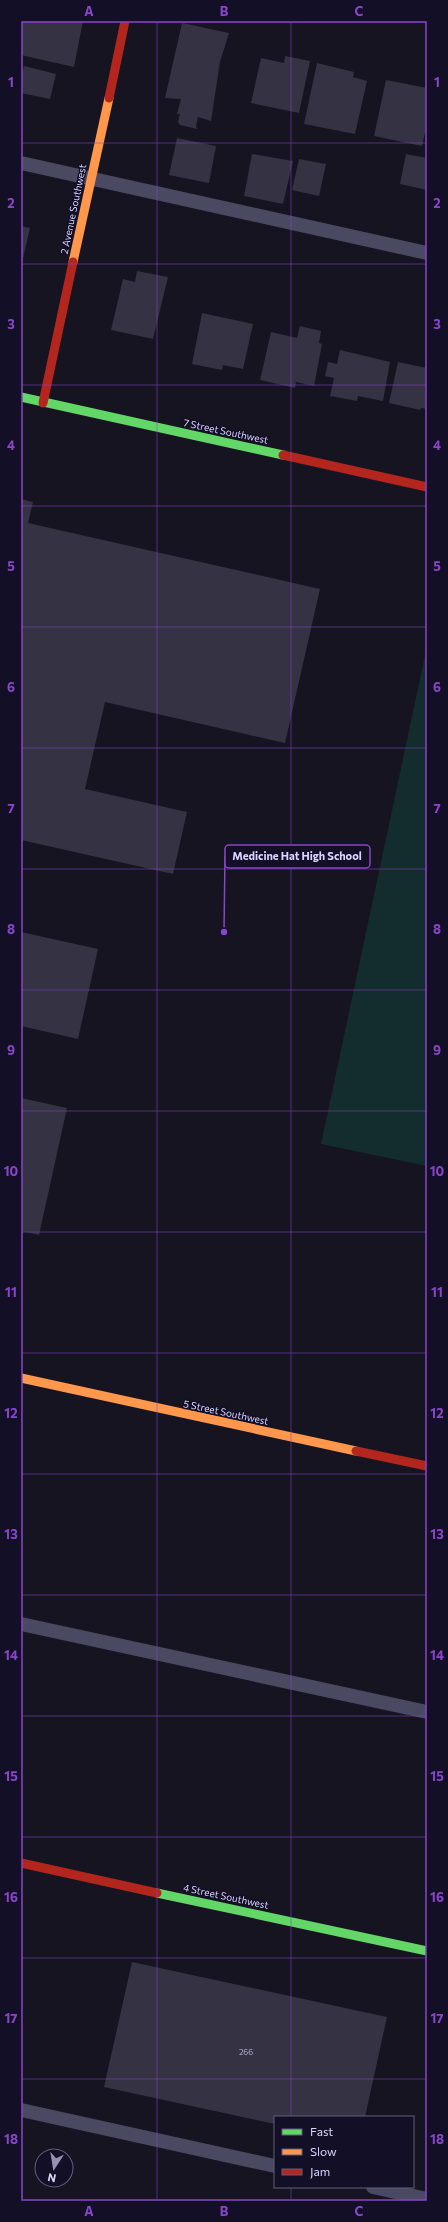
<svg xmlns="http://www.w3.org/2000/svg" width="448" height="2222" font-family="Commissioner,sans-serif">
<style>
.green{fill:#132c2d}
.building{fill:#343243}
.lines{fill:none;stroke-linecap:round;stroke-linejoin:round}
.lane{stroke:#4a4962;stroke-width:14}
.fast{stroke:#63d668;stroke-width:9}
.slow{stroke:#ff974d;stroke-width:9}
.jam{stroke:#b3261e;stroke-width:9}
.grid{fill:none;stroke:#8945c9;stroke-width:1;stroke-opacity:0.55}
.labels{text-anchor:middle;stroke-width:3;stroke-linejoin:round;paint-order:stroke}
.number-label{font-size:8px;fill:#b0acd0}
.street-label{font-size:10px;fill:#d9d4ff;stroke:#130f26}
.leader{fill:none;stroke:#8945c9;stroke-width:1.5}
.callout-dot{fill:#8945c9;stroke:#130f26;stroke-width:1.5}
.callout{fill:#130f26;stroke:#8945c9;stroke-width:1.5}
.callout-label{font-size:11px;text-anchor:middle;font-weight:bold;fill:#d9d4ff}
.neatline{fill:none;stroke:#8945c9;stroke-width:1.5}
.grid-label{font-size:13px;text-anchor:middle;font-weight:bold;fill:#8945c9}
</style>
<rect width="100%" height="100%" fill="#161421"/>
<path class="green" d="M427,646v520l-106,-22z"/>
<g class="building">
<path d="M21,21h62l-9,46 -53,-12z"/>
<path d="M182,23l47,10 -9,29 -9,59 -13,-4 -2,9 1,3 -17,-4 -2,-3 2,-8h-3l4,-15 -16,-1z"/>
<path d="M285,56l25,5 -11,52 -48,-10 10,-45 23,5z"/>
<path d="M317,63l37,9 -1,5 14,4 -12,53 -51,-10z"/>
<path d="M24,66l32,8 -6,25 -29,-6v-17z"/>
<path d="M386,80l41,8v36l-5,22 -48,-10z"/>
<path d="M177,138l39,8 -7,37 -40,-8z"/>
<path d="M252,154l41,7 -10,43 -39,-8z"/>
<path d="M406,154l21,4v32l-27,-6z"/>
<path d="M299,159l27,5 -7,32 -27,-6z"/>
<path d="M21,226l9,2 -8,35h-1z"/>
<path d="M137,271l31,6 -15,62 -42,-9 12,-51 12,3z"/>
<path d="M202,313l51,11 -10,45 -20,-4 -1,5 -30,-6z"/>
<path d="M300,326l21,5 -2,12 3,1 -8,42 -18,-4 -1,6 -35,-8 11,-48 26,6z"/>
<path d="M340,350l50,12 -7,39 -25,-5 -1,5 -27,-5 4,-18 -9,-2 3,-14 9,2z"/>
<path d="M398,362l29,6v41l-6,-1 -1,2 -31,-7z"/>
<path d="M21,499l12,3 -5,21 292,66 -35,154 -180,-41 -20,87 102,23 -14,62 -152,-34z"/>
<path d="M21,932l77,17 -20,90 -57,-13z"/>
<path d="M21,1098l46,10 -28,127 -18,-4z"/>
<path d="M132,1962l255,55 -22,100h-90v7l-171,-37z"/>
</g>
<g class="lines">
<g class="lane">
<path d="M21,163l406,90"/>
<path d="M21,1624l406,88"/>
<path d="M21,2110l254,56"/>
<path d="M373,2187l54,12"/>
</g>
<g class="fast">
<path d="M21,397l262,58"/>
<path d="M157,1893l270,58"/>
</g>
<g class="slow">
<path d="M73,262l36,-164"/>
<path d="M21,1378l335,73"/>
</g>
<g class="jam">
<path d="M109,98l16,-77"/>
<path d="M43,403l30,-141"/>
<path d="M283,455l144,32"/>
<path d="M356,1451l71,15"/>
<path d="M21,1863l136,30"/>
</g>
</g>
<path class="grid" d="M157,21v2180M291,21v2096M21,143h406M21,264h406M21,385h406M21,506h406M21,627h406M21,748h406M21,869h406M21,990h406M21,1111h406M21,1232h406M21,1353h406M21,1474h406M21,1595h406M21,1716h406M21,1837h406M21,1958h406M21,2079h406M291,2187v14"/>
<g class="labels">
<g class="number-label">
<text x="246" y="2055">266</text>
</g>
<g class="street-label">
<text transform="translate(73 209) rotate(-78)" y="4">2 Avenue Southwest</text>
<text transform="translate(226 431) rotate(12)" y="4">7 Street Southwest</text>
<text transform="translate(226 1412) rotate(12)" y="4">5 Street Southwest</text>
<text transform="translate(226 1896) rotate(12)" y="4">4 Street Southwest</text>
</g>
</g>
<path class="leader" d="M224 932L225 856"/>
<circle class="callout-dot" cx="224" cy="932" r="4"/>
<rect class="callout" x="225" y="845" width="145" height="23" rx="4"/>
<g class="callout-label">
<text x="297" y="860">Medicine Hat High School</text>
</g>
<rect width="448" height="2222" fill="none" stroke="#130f26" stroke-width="44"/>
<rect x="274" y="2116" width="140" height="72" fill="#130f26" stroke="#625e7d"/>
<rect x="282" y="2129" width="20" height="6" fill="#63d668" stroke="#625e7d"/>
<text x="310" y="2136" font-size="12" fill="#d9d4ff">Fast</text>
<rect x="282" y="2149" width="20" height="6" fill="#ff974d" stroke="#625e7d"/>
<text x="310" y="2156" font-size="12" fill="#d9d4ff">Slow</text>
<rect x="282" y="2169" width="20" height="6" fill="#b3261e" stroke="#625e7d"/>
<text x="310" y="2176" font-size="12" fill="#d9d4ff">Jam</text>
<g transform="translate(54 2168) rotate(192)"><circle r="19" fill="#130f26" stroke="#625e7d"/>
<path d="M0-3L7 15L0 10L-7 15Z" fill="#9591b1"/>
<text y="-6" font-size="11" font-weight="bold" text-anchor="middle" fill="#d9d4ff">N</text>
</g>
<rect x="22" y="22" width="404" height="2178" class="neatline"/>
<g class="grid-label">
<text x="89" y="16">A</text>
<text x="224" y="16">B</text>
<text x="359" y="16">C</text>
<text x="11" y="87">1</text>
<text x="437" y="87">1</text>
<text x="11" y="208">2</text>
<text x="437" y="208">2</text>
<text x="11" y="329">3</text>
<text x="437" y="329">3</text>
<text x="11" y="450">4</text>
<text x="437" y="450">4</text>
<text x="11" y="571">5</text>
<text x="437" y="571">5</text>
<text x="11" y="692">6</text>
<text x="437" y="692">6</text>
<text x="11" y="813">7</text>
<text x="437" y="813">7</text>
<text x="11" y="934">8</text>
<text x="437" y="934">8</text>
<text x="11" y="1055">9</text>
<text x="437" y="1055">9</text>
<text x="11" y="1176">10</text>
<text x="437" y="1176">10</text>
<text x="11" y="1297">11</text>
<text x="437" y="1297">11</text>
<text x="11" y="1418">12</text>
<text x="437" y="1418">12</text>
<text x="11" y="1539">13</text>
<text x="437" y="1539">13</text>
<text x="11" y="1660">14</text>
<text x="437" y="1660">14</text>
<text x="11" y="1781">15</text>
<text x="437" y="1781">15</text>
<text x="11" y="1902">16</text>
<text x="437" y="1902">16</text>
<text x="11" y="2023">17</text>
<text x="437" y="2023">17</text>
<text x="11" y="2144">18</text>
<text x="437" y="2144">18</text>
<text x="89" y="2216">A</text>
<text x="224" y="2216">B</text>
<text x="359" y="2216">C</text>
</g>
</svg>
